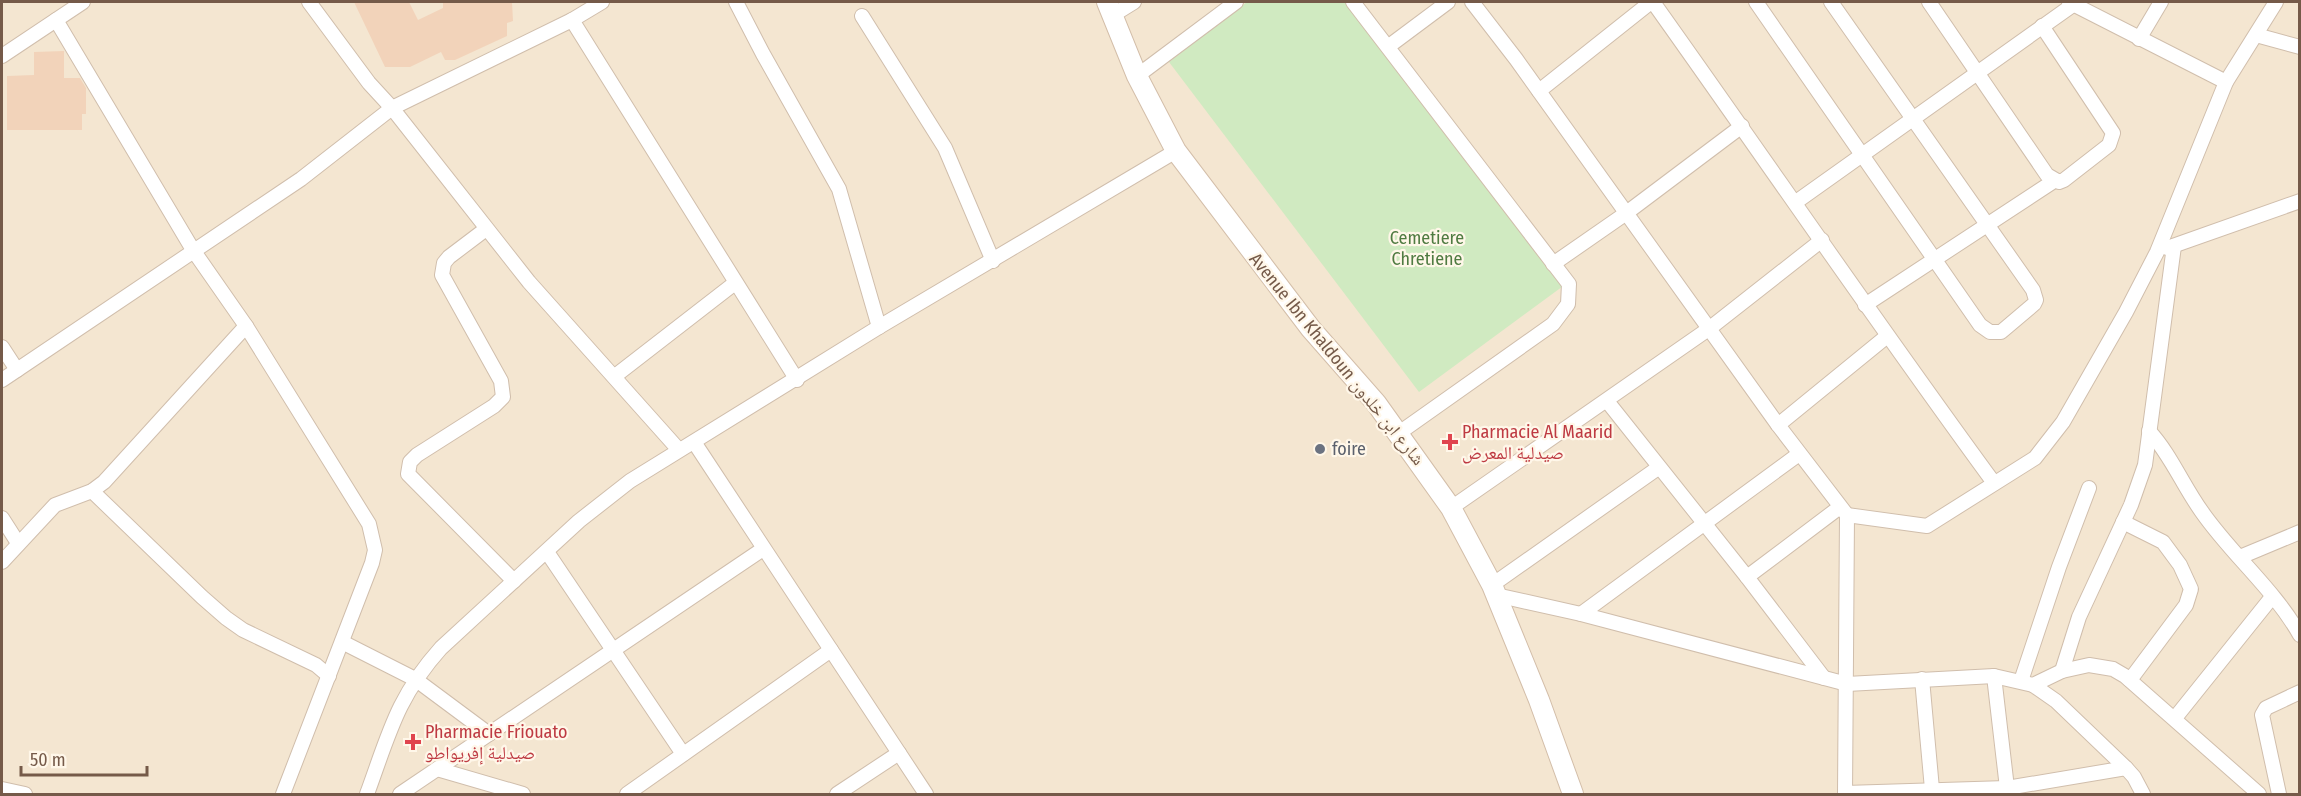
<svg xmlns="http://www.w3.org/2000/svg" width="2301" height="796" font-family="'Fira Sans Condensed','Noto Naskh Arabic',sans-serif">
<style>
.residential{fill:#f4e6d1}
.green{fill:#d0eac1}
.building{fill:#f2d3ba}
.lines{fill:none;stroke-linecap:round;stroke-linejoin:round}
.street-casing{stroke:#d0beac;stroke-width:16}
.secondary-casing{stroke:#d3bea9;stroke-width:22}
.street{stroke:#fff;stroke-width:14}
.secondary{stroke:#fff;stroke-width:20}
.health-dot{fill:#e0444e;stroke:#fff7e9;stroke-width:2}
.worship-dot{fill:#6b7280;stroke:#fff7e9;stroke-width:2}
.labels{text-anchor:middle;stroke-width:4.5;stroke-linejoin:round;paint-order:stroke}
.park-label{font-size:18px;fill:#4f7b41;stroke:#fff7e9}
.street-label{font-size:18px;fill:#755a49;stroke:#fff7e9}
.health-label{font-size:18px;fill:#be3a42;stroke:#fff7e9;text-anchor:start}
.worship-label{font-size:18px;fill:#5b616d;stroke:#fff7e9;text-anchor:start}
</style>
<rect width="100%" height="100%" fill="#fdf4e3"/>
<rect class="residential" x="2" y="2" width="2297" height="792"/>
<path class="green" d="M1247,2h110l213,279 -151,111 -250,-330z"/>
<g class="building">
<path d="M354,2h55l9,18 25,-12v-6h69l1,19 -6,2v13l-52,24h-10l-4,-8 -31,15h-25z"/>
<path d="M64,51v27h16l6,10v26h-4v16h-75v-54l27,-1v-23z"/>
</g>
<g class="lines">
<defs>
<g id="street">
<path d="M309,2l60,81 23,25 137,174 150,168"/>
<path d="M736,2l27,52 76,135 40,138"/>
<path d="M1353,2l216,282 -1,20 -15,20 -154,109"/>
<path d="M1472,2l44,57 262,366 69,90 -2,279"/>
<path d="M1653,2c114,160 225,323 341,481"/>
<path d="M1756,2l224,323 10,7h11l33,-28 2,-4 -3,-10 -202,-288"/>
<path d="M1929,2l118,173 12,7 5,-2 45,-35 4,-12 -71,-107"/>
<path d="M2069,2l157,80"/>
<path d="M1113,15l21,-13"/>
<path d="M862,16l83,132 48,113"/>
<path d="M56,20l137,230 53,76 123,198 6,26 -3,13 -89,231"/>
<path d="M572,20l225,360"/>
<path d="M2256,35l44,12"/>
<path d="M2139,39l22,-37"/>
<path d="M1389,46l59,-44"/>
<path d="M2,56l81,-54"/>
<path d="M1137,76l99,-74"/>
<path d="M1539,91l112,-89"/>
<path d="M1796,202l281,-200"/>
<path d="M486,229l-37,28 -5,6 -2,12 59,106 2,16 -9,9 -77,49 -7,7 -2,12 106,107"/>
<path d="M2167,248l133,-47"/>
<path d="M1553,264l72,-50 117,-88"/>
<path d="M1865,305l189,-124"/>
<path d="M2,347l15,23"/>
<path d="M615,376l120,-93"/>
<path d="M2,380l299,-201 91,-71 180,-88 30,-18"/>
<path d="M1607,401l140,176 77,101"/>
<path d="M1778,425l108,-88"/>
<path d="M2149,431c22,24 34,55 53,81 30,43 72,77 98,123"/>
<path d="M694,442l232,352"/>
<path d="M92,491l110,106 24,21 17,12 73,35 13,11"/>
<path d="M1451,508l259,-180 112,-88"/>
<path d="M1847,515l80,11 108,-68 28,-36 63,-110 31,-60 69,-170 50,-80"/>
<path d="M2,518l16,25"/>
<path d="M2123,522l40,20 17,23 11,24 -5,16 -56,75"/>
<path d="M547,552l136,202"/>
<path d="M2240,557l60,-25"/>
<path d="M2,562l53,-57 37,-14 12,-9 142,-156"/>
<path d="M1747,577l93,-70"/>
<path d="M1492,585l166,-117"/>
<path d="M1496,595l85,19 266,70 147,-8 39,9 29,-14 27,-6 24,4 12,7 134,118"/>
<path d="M1581,614l218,-160"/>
<path d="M342,642l73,37 74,55"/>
<path d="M2062,671l17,-54 52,-112 14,-40 29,-219"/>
<path d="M1994,676l13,112"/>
<path d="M1922,679l10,110"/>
<path d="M2021,681l38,-114 30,-79"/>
<path d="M2033,685l23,16 70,67 8,9 9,17"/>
<path d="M2175,718l97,-121"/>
<path d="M437,769l86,25"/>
<path d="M2,789l23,5"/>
<path d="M1845,793l162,-5 119,-20"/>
<path d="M367,794c22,-60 30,-97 74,-146l138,-127 51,-40 249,-154 297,-176"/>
<path d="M400,794l363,-245"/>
<path d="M627,794l204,-144"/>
<path d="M837,794l62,-41"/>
<path d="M2279,794l-17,-79 4,-7 34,-16"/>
</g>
<path id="secondary" d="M1107,2l30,74 39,75 135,178 65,74 75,105 41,77 47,115 34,94"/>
</defs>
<use href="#street" class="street-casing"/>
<use href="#secondary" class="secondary-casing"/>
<use href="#street" class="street"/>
<use href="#secondary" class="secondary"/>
</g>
<g class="health-dot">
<path d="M1447 433h6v6h6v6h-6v6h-6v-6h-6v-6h6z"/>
<path d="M410 733h6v6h6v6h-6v6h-6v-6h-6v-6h6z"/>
</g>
<circle class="worship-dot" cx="1320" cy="449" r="6"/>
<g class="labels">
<g class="park-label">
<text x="1427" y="244">Cemetiere<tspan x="1427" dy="21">Chretiene</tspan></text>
</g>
<g class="street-label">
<text transform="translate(1337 359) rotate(51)" y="6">Avenue Ibn Khaldoun شارع ابن خلدون</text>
</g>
<g class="health-label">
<text x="1462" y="438">Pharmacie Al Maarid<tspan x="1462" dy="21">صيدلية المعرض</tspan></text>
<text x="425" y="738">Pharmacie Friouato<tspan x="425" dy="21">صيدلية إفريواطو</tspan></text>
</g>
<g class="worship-label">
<text x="1332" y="455">foire</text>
</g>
</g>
<rect width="2301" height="796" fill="none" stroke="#755a49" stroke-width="6"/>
<path d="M21 766v9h126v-9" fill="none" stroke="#755a49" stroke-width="3"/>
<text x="30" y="766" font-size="18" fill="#755a49" stroke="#fff7e9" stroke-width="4.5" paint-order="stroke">50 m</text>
</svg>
